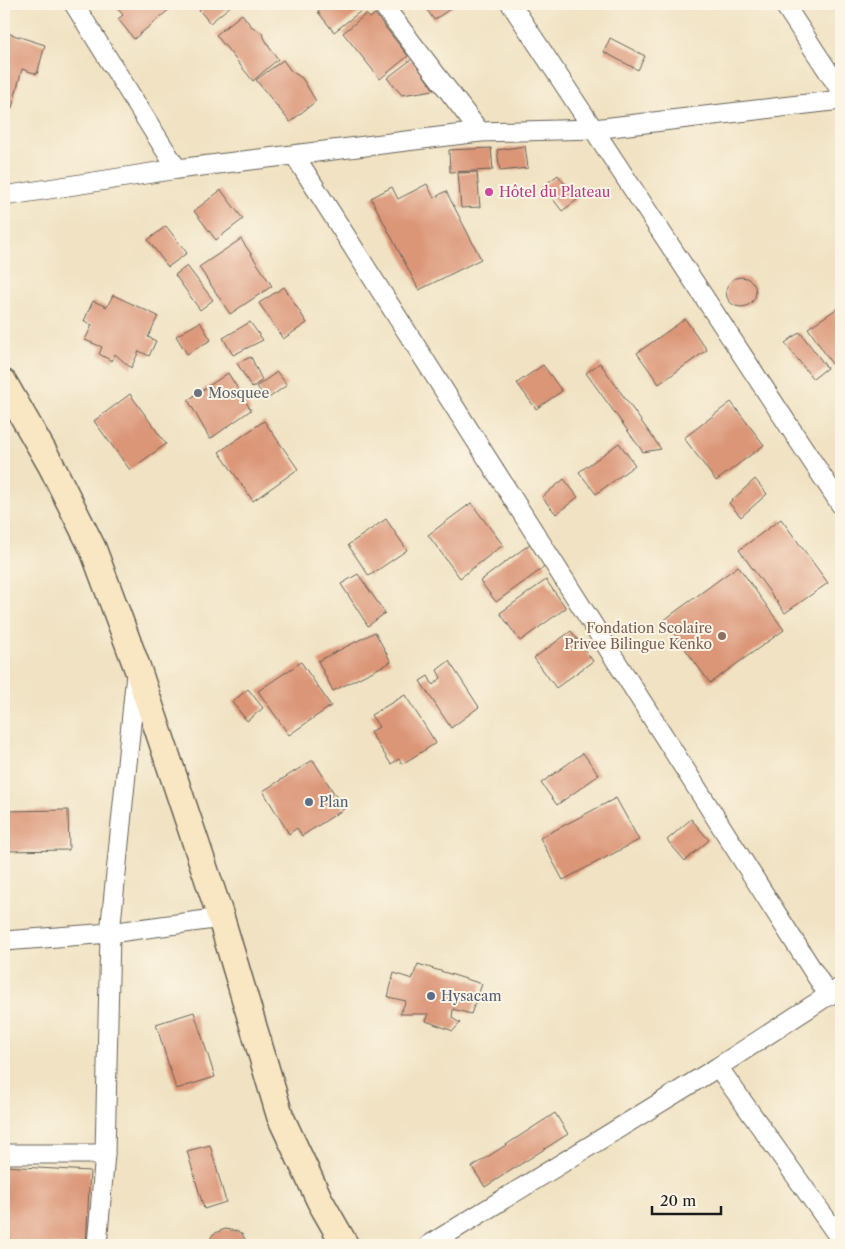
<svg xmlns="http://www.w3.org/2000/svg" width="845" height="1249" font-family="'Libre Caslon Text',serif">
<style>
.building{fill:#db9577}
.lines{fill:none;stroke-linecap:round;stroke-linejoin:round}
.street-casing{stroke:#666156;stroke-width:21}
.secondary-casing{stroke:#666156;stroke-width:29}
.street{stroke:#fff;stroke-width:19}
.secondary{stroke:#f9e7c3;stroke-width:26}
.hotel-dot{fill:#d1479c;stroke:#fcf5e5;stroke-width:2}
.worship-dot{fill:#6b7280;stroke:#fcf5e5;stroke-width:2}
.education-dot{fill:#8d6e63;stroke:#fcf5e5;stroke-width:2}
.service-dot{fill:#5c6f8a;stroke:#fcf5e5;stroke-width:2}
.labels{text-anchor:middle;stroke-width:4;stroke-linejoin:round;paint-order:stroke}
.hotel-label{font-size:14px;fill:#b23c85;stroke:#fcf5e5;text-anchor:start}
.worship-label{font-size:14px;fill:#5b616d;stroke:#fcf5e5;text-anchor:start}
.education-label{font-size:14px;fill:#785e54;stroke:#fcf5e5;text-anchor:end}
.service-label{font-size:14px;fill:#4e5e75;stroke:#fcf5e5;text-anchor:start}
</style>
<rect width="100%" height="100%" fill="#fcf5e5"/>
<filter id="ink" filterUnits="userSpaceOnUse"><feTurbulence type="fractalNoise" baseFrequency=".02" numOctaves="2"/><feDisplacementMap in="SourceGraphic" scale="10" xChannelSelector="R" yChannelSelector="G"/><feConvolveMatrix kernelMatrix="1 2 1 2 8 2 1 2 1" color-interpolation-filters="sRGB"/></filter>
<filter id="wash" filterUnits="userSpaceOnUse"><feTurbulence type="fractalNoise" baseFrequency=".0096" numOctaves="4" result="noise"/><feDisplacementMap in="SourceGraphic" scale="20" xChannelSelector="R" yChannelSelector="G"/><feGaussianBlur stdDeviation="1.12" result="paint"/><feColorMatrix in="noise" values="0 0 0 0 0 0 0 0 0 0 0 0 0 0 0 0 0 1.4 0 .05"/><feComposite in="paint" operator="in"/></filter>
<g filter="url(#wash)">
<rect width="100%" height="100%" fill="#f0e2c2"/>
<g id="blocks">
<g class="building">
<path d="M114,4h54l3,4 -37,31 -16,-20 5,-4z"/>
<path d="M194,4h39l-23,19z"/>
<path d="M321,4h43l2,3 -32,25 -16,-20 6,-4z"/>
<path d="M423,4h34l-23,16z"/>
<path d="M242,14l9,12 11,7 7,14 9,12 -25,22 -37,-46z"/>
<path d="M366,14l4,4 5,-4 33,42 -28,23 -37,-46z"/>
<path d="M4,32l41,13 -8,29 -15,-5 -10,39 -8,-3z"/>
<path d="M610,38l35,18 -7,14 -34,-18z"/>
<path d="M412,59l22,31 -32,5 -15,-17z"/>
<path d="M283,60l8,11 11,7 14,23 -26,21 -34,-42z"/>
<path d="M525,146l3,22 -28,3 -3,-21z"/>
<path d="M491,148l2,22 -43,2 -1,-22z"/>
<path d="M477,172l3,35 -19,1 -3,-35z"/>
<path d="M558,175l19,25 -15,11 -19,-25z"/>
<path d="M427,184l7,14 12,-7 35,68 -62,31 -48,-92 21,-11 6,12z"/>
<path d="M221,190l22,29 -27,21 -22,-29z"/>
<path d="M166,226l21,27 -19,14 -20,-27z"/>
<path d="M241,239l31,47 -42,28 -31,-47z"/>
<path d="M187,266l26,34 -13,10 -25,-35z"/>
<circle cx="741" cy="292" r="15"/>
<path d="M284,287l23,36 -24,16 -24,-36z"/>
<path d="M113,295l45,21 -10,21 8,4 -7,15 -10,-5 -8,17 -16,-14 -3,7 -13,-7 3,-7 -17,-7 7,-15 -8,-4 9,-20 14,6z"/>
<path d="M841,306v61l-5,3 -28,-42z"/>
<path d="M685,319l22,31 -48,34 -22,-31z"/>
<path d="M200,322l11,18 -24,14 -11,-18z"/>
<path d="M250,322l13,18 -30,15 -10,-17z"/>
<path d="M800,332l27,36 -14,11 -28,-36z"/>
<path d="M251,357l11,23 -10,8 -15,-25z"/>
<path d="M600,363l61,86 -18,3 -57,-79z"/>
<path d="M543,365l19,26 -26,18 -19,-26z"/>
<path d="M277,372l10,13 -21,15 -9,-14z"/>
<path d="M228,373l23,37 -41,29 -22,-39z"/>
<path d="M130,394l36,50 -36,26 -36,-49z"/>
<path d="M731,402l33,43 -48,36 -32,-43z"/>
<path d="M264,421l34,48 -45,32 -34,-49z"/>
<path d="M619,443l16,22 -39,29 -17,-22z"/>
<path d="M564,479l14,18 -22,17 -14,-17z"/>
<path d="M755,479l12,15 -26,23 -12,-14z"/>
<path d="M471,503l32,42 -43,33 -32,-43z"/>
<path d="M386,519l21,31 -38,26 -21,-31z"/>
<path d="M781,519l47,64 -43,30 -46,-63z"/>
<path d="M530,544l16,22 -50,36 -16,-21z"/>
<path d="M738,566l46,64 -74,53 -46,-63z"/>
<path d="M358,574l27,39 -17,13 -27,-42z"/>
<path d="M546,580l20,28 -46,33 -20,-28z"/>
<path d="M571,631l22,30 -37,27 -22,-30z"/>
<path d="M375,632l16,30 -58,29 -15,-30z"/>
<path d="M449,661l30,46 -28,21 -31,-47 8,-5 5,9 8,-7 -4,-8z"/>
<path d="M301,662l30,44 -42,29 -31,-44z"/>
<path d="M248,689l15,19 -16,13 -15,-19z"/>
<path d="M405,695l31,48 -34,21 -3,-5 -8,5 -21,-32 9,-5 -8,-12z"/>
<path d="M583,753l16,22 -42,30 -16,-22z"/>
<path d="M313,760l31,49 -42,27 -5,-8 -8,6 -26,-43z"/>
<path d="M616,798l23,42 -76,40 -23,-42z"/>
<path d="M68,810l1,40 -65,1v-40z"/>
<path d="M691,819l18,21 -24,21 -18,-21z"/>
<path d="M418,964l64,20 -11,30 -18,-5 -1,9 8,5 -7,8 -27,-10 3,-7h-29l6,-13 -18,-4 6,-24 18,6z"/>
<path d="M194,1012l21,65 -39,12 -20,-65z"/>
<path d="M555,1113l13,21 -83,53 -13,-20z"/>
<path d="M210,1145l16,57 -22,7 -17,-58z"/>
<path d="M4,1166l86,5 -4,74h-82z"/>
<path d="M225,1229l12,2 5,3 6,11h-41l6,-11z"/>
</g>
</g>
</g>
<g filter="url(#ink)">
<use href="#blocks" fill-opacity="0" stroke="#666156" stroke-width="1"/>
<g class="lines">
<defs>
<g id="street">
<path d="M74,4l103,165"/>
<path d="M382,4l98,128"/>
<path d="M511,4l330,501"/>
<path d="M784,4l57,87"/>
<path d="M295,156l534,840"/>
<path d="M4,196l173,-27 303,-37 114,-3 247,-29"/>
<path d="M4,941l106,-8 111,-15"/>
<path d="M718,1067l123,173"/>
<path d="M4,1154h101"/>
<path d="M97,1245l8,-91 5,-221 26,-259"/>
<path d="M429,1245l289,-178 123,-80"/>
</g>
<path id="secondary" d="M4,383l47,82 42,84 44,118 84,251 59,198 40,85 25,44"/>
</defs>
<use href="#street" class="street-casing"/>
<use href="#secondary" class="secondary-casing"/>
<use href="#street" class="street"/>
<use href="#secondary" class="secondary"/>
</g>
</g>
<circle class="hotel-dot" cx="489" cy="192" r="5"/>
<circle class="worship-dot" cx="198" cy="393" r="5"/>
<circle class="education-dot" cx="722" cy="636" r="5"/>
<g class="service-dot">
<circle cx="309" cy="802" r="5"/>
<circle cx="431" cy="996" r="5"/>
</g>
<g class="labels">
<g class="hotel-label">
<text x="499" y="197">Hôtel du Plateau</text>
</g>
<g class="worship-label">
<text x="208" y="398">Mosquee</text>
</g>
<g class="education-label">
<text x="712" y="633">Fondation Scolaire<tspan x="712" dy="16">Privee Bilingue Kenko</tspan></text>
</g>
<g class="service-label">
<text x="319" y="807">Plan</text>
<text x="441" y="1001">Hysacam</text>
</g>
</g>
<rect width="845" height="1249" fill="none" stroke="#fcf5e5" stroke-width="20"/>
<path d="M652 1206v8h69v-8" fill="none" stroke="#1c1c1c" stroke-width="2.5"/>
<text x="660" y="1206" font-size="15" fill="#1c1c1c" stroke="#fcf5e5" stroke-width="4" paint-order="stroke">20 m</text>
</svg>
